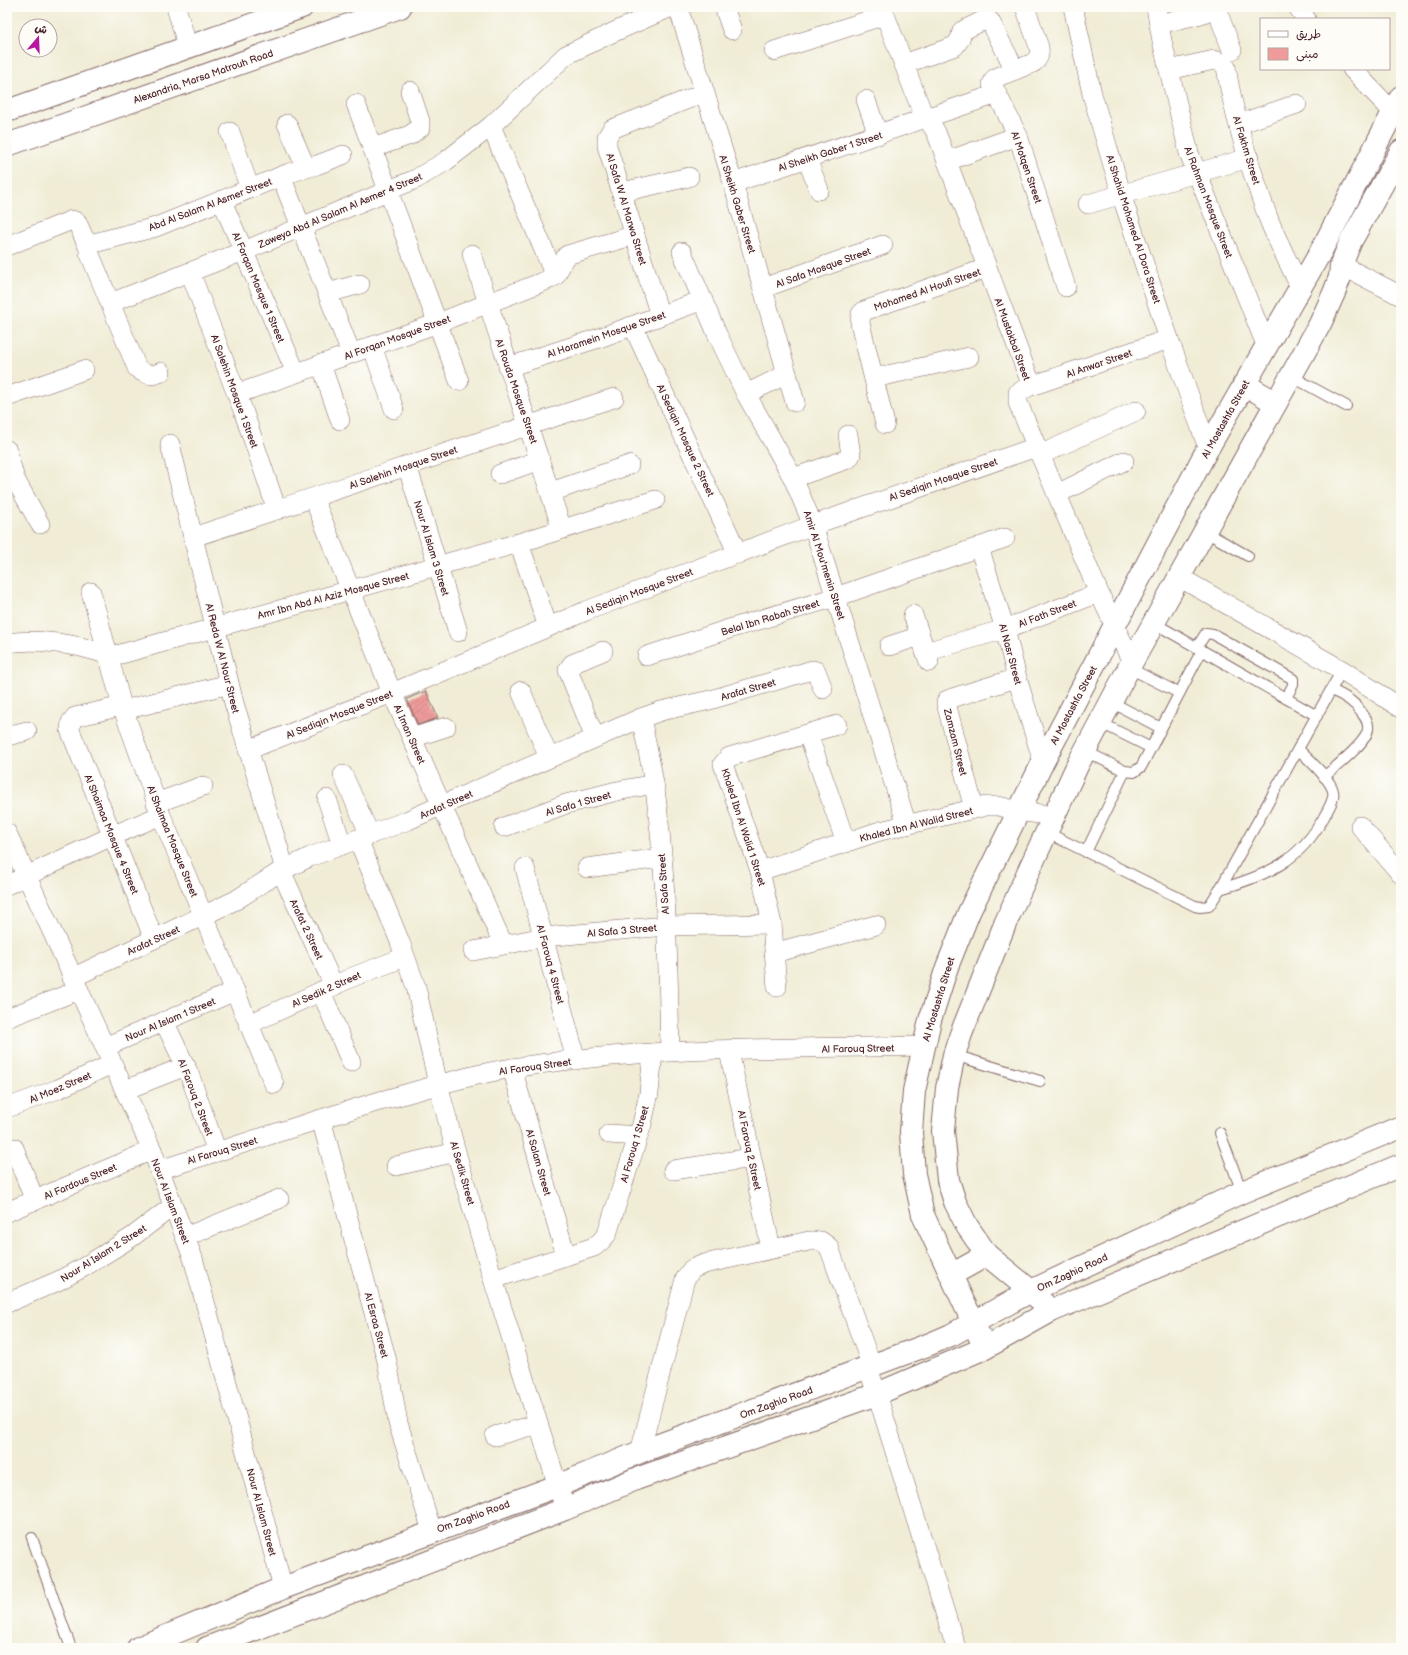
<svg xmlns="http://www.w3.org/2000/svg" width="1408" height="1655" font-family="'Balsamiq Sans','Playpen Sans Arabic',sans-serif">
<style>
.building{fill:url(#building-hatch)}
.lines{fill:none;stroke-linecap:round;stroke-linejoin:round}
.service-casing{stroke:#846766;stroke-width:12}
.minor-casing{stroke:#846766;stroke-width:20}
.tertiary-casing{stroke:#846766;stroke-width:24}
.primary-casing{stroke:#846766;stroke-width:24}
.service{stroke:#fff;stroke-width:10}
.minor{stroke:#fff;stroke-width:19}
.tertiary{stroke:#fff;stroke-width:22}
.primary{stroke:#fff;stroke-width:22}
.labels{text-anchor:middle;stroke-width:4;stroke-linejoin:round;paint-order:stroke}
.street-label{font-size:10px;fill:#4a1f2b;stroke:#fdfcf7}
</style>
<defs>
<pattern id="building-hatch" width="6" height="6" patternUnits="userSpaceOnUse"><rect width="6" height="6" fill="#ee9b99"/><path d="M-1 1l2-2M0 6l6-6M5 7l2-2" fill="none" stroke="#c37e7d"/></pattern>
</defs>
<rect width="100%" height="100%" fill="#fdfcf7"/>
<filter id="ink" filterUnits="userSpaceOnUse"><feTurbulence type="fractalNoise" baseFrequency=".025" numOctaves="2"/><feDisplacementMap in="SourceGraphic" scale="8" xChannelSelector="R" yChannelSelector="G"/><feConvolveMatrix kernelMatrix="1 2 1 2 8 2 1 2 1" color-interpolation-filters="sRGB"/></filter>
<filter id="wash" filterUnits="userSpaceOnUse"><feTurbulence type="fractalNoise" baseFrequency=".012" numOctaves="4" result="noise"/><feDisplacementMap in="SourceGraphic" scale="16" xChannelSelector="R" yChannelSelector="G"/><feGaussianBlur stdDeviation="0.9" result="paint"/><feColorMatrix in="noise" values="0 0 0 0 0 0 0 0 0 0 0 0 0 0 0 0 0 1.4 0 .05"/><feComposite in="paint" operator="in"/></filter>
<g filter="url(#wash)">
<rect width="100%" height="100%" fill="#f0ecd5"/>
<g id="blocks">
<path class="building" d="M426,691l12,27 -20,7 -11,-26z"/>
</g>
</g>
<g filter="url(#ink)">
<use href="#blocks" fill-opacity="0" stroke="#846766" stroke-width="1"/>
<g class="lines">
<defs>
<g id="service">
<path d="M1291,376l55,30"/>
<path d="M1204,531l44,25"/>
<path d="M1154,623l163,93"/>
<path d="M1197,647l9,-14 7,1 80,45v6l-7,13"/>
<path d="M1129,668l50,25"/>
<path d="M1111,702l50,26"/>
<path d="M1099,722l52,26"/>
<path d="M1085,751l40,20 9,1 7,-5 61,-117"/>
<path d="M1324,777c11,-10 43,-34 44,-48 1,-7 -3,-12 -7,-17 -7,-11 -18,-17 -30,-22"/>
<path d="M1046,832l149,74 5,1 9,-1 11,-17 122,-219"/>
<path d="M1086,852l39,-81"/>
<path d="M1220,889c46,-13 80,-28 104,-72 4,-8 11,-17 9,-26 -3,-13 -25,-32 -35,-42"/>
<path d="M954,1055l86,26"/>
<path d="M1220,1133l22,59"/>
<path d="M32,1538l39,110"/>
</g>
<g id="minor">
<path d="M176,7l12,41"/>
<path d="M678,7l55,176 62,219"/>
<path d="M724,7l8,23"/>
<path d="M882,7l39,102 15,23 94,249 -2,6 -10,6v10l81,190 33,69"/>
<path d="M1025,7l14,40c1,8 0,11 -6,16l-38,15 -3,6 26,52 48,151"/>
<path d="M1073,7l19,87 32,109 45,136 39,109"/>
<path d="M1156,7l6,34 27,112 77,192"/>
<path d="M1298,7l8,12"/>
<path d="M1216,8l16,42"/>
<path d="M1159,24l42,-10 18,-7"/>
<path d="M774,51l111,-36"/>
<path d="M904,64l51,-18 5,-7 2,-8 22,-11 6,1 25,49"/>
<path d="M1352,69l41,43"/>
<path d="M1169,70l45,-10 9,3 3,4c8,52 25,104 43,153 9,23 21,45 31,67"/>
<path d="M866,100l12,35"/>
<path d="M356,104l103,277"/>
<path d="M287,124l19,44"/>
<path d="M1239,124l58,-20"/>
<path d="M491,126l64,150"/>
<path d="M230,132l20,57"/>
<path d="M373,148l37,-13 10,-7v-7l-10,-30"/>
<path d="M807,159l12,31"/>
<path d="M947,161l71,-25"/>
<path d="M281,176l70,177"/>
<path d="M733,183l264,-89"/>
<path d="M622,192l67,-15"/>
<path d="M222,201l74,172"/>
<path d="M1088,204l161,-46"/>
<path d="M7,246l65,-26 5,2 12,27"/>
<path d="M682,252l36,84 28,58 47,84 20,47 94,300"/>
<path d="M472,254l90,275"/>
<path d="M1341,265l60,31"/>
<path d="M190,272l54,141 33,97"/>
<path d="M763,288l120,-43"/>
<path d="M328,293l32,-9"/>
<path d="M110,303l134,-52 172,-72 30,-18 45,-35 75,-71 48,-23 57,-25"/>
<path d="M660,316l-53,-170v-9l5,-8 92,-36"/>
<path d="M633,326l105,228"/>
<path d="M372,346l22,63"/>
<path d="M321,364l19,56"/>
<path d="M508,367l91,-29 104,-38"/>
<path d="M161,372c-9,5 -16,3 -24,-4l-48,-116 2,-6 3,-3 62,-16 133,-54 28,-8 26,-10"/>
<path d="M874,378l95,-21"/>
<path d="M1028,387l141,-48"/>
<path d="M237,394l201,-71 112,-44 5,-3 12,-21 68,-20"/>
<path d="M746,394l41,-20"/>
<path d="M7,397l77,-27"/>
<path d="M885,424l-25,-101 1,-9 3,-3 123,-43"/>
<path d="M170,444l64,259 51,166"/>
<path d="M7,450l8,29 25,45"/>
<path d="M1040,455l96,-44"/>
<path d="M407,465l51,167"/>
<path d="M500,474l40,-14"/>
<path d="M793,478l55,-19 3,-4 -3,-20"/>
<path d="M551,492l78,-27"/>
<path d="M1057,494l67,-33"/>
<path d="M314,499l78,194 111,251"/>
<path d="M193,537c141,-45 280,-95 421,-139"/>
<path d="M519,543l29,84"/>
<path d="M979,547l26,82 12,49 26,84"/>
<path d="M1179,577l163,93 59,38"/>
<path d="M91,592l31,114 39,109 113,269"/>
<path d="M913,615l16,47"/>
<path d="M7,643c25,-4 50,-1 74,4 16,4 23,8 40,7l398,-111 136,-43"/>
<path d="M889,646l31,-10"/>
<path d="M925,652l80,-23 94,-36"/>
<path d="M647,656l85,-28 104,-31 169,-59"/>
<path d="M521,691l28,67"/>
<path d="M122,706l-47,11 -4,5 -1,8 84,209"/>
<path d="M124,710l105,-26"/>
<path d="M641,718c6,29 13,58 16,87 10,81 11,164 13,246"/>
<path d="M808,734l38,109"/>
<path d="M7,736l20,-5"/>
<path d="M412,738l34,-11"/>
<path d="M595,738l-27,-68 4,-6 31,-13"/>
<path d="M248,750l144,-57 194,-82 227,-86 223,-78"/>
<path d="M343,775l27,60"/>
<path d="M327,799l15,46"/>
<path d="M156,803l47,-17"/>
<path d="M974,809l-28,-106 1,-3 5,-2 65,-20"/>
<path d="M1360,826l41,48"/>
<path d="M504,827l62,-23 51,-13 37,-7"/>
<path d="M7,833l145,317 41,108 90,330"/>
<path d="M358,839l42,103 16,45 22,97 18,68 37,127 72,230"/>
<path d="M525,868l51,192"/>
<path d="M587,868l74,-10"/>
<path d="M281,871l53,115"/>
<path d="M760,871l120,-40 106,-25h12l21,5 34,5"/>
<path d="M7,885l105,-49 49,-21"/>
<path d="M473,951l71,-14 122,-11 106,-2"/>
<path d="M774,953l102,-28"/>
<path d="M72,978l164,-78 45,-29 29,-14 96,-36 235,-103 20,-7 49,-11 102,-30 4,1 7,18"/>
<path d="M777,987l-5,-63 -12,-53 -37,-107 6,-7 108,-32"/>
<path d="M321,991l30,71"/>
<path d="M7,1018l72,-28"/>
<path d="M164,1021l26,55 27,76"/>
<path d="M249,1024l106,-48 50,-19"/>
<path d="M105,1047l130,-56"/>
<path d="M729,1051l42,198"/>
<path d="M512,1068l54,188"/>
<path d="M125,1090l61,-24"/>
<path d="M7,1108l51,-19 54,-25"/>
<path d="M321,1119l66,242 11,62 34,108"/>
<path d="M609,1134l29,2"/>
<path d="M14,1148l21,53"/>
<path d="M396,1166l60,-14"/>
<path d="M159,1170c74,-23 147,-47 221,-69 44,-12 88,-26 133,-33 136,-22 274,-19 411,-22"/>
<path d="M673,1170l78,-12"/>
<path d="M7,1212l145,-62"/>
<path d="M185,1237l94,-38"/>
<path d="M493,1279l101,-32 7,-6 6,-7 35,-110 7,-31 4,-40"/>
<path d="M7,1303l51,-22 26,-14 48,-30 41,-31"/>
<path d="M868,1368l9,26 79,254"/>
<path d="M495,1436l43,-12"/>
<path d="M640,1452l45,-173 7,-10 12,-5 105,-23h12l8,6 43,120"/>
</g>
<g id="tertiary">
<path d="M1244,384l32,19"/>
<path d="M951,1275l36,-20"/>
<path d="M1051,1311l-20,-20 -44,-36 -20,-29 -12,-24 -7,-22 -5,-49 4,-43 7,-33 7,-21 44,-110 24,-54 49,-106 54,-102 188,-338 14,-31 6,-16 1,-12 10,-24 50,-90"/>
<path d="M985,1348l-62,-133 -9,-41 -3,-42 3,-41 16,-71 17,-53 22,-55 74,-150 165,-314 112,-195 81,-156"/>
</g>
<g id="primary">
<path d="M7,111l295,-104"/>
<path d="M7,145l393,-138"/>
<path d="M138,1648l145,-60 274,-102 83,-34 290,-108 21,-9 80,-44 211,-99 159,-65"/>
<path d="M207,1648l358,-139 71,-30 241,-85 108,-46 66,-37 350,-146"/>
</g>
</defs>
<use href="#service" class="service-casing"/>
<use href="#minor" class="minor-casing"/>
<use href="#tertiary" class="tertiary-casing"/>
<use href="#primary" class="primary-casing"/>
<use href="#service" class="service"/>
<use href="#minor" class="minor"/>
<use href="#tertiary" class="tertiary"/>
<use href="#primary" class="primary"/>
</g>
</g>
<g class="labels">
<g class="street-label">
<text transform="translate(203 76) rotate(-19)" y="4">Alexandria, Marsa Matrouh Road</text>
<text transform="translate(1247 150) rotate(73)" y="4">Al Fakhm Street</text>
<text transform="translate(830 151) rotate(-18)" y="4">Al Sheikh Gaber 1 Street</text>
<text transform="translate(1027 167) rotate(71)" y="4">Al Motqen Street</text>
<text transform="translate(1209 202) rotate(69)" y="4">Al Rahman Mosque Street</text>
<text transform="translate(210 204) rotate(-21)" y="4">Abd Al Salam Al Asmer Street</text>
<text transform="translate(738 204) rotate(73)" y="4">Al Sheikh Gaber Street</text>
<text transform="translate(627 209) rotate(73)" y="4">Al Safa W Al Marwa Street</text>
<text transform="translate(340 210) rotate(-23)" y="4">Zaweya Abd Al Salam Al Asmer 4 Street</text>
<text transform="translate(1134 229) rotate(72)" y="4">Al Shahid Mohamed Al Dora Street</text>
<text transform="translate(823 267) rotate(-20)" y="4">Al Safa Mosque Street</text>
<text transform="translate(259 287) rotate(67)" y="4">Al Forqan Mosque 1 Street</text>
<text transform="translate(927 289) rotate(-19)" y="4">Mohamed Al Houfi Street</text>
<text transform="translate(606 334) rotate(-19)" y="4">Al Haramein Mosque Street</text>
<text transform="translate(397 337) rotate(-20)" y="4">Al Forqan Mosque Street</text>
<text transform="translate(1013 339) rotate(70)" y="4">Al Mustakbal Street</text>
<text transform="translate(1099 363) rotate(-19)" y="4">Al Anwar Street</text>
<text transform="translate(235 391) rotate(70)" y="4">Al Salehin Mosque 1 Street</text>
<text transform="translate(517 391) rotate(71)" y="4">Al Rouda Mosque Street</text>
<text transform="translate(1225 419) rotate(-61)" y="4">Al Mostashfa Street</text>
<text transform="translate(686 440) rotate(65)" y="4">Al Sediqin Mosque 2 Street</text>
<text transform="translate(403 467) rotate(-19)" y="4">Al Salehin Mosque Street</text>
<text transform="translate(943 479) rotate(-19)" y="4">Al Sediqin Mosque Street</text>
<text transform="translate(432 548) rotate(73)" y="4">Nour Al Islam 3 Street</text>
<text transform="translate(825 565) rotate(72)" y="4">Amir Al Mou'menin Street</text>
<text transform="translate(639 591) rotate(-21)" y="4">Al Sediqin Mosque Street</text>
<text transform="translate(333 595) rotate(-15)" y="4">Amr Ibn Abd Al Aziz Mosque Street</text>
<text transform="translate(1047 613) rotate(-21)" y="4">Al Fath Street</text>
<text transform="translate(770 617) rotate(-17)" y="4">Belal Ibn Rabah Street</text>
<text transform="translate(1011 654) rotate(75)" y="4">Al Nasr Street</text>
<text transform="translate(223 658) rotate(76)" y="4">Al Reda W Al Nour Street</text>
<text transform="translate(748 689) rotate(-16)" y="4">Arafat Street</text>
<text transform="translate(1073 705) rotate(-62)" y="4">Al Mostashfa Street</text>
<text transform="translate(339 714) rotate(-22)" y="4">Al Sediqin Mosque Street</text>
<text transform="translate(410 734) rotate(66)" y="4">Al Iman Street</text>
<text transform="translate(956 742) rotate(76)" y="4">Zamzam Street</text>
<text transform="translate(578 803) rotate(-16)" y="4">Al Safa 1 Street</text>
<text transform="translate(446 804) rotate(-24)" y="4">Arafat Street</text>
<text transform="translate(916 824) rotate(-14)" y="4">Khaled Ibn Al Walid Street</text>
<text transform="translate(744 827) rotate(72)" y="4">Khaled Ibn Al Walid 1 Street</text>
<text transform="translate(112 834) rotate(68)" y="4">Al Shaimaa Mosque 4 Street</text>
<text transform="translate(173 841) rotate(68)" y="4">Al Shaimaa Mosque Street</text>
<text transform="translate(663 884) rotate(-94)" y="4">Al Safa Street</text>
<text transform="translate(307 929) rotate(65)" y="4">Arafat 2 Street</text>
<text transform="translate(622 930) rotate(-5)" y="4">Al Safa 3 Street</text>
<text transform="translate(153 940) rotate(-25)" y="4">Arafat Street</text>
<text transform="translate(551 964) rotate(75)" y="4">Al Farouq 4 Street</text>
<text transform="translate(326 989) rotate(-24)" y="4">Al Sedik 2 Street</text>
<text transform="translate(938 999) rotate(-73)" y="4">Al Mostashfa Street</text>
<text transform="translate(170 1019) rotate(-23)" y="4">Nour Al Islam 1 Street</text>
<text transform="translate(858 1048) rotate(-1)" y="4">Al Farouq Street</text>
<text transform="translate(535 1066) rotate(-8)" y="4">Al Farouq Street</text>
<text transform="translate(60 1087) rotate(-23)" y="4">Al Moez Street</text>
<text transform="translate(196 1097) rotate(69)" y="4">Al Farouq 2 Street</text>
<text transform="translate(634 1144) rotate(-74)" y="4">Al Farouq 1 Street</text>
<text transform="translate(222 1150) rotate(-17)" y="4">Al Farouq Street</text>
<text transform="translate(750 1150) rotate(78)" y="4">Al Farouq 2 Street</text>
<text transform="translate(539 1162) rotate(74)" y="4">Al Salam Street</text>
<text transform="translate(463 1173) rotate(74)" y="4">Al Sedik Street</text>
<text transform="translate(80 1181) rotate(-23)" y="4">Al Fardous Street</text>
<text transform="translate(171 1201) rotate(69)" y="4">Nour Al Islam Street</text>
<text transform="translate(103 1253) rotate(-32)" y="4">Nour Al Islam 2 Street</text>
<text transform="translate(1072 1272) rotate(-25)" y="4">Om Zaghio Road</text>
<text transform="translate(377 1325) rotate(75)" y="4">Al Esraa Street</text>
<text transform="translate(776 1402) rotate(-20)" y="4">Om Zaghio Road</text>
<text transform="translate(262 1512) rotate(75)" y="4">Nour Al Islam Street</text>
<text transform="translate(473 1516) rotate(-20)" y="4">Om Zaghio Road</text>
</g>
</g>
<rect width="1408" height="1655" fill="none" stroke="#fdfcf7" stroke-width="24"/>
<rect x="1260" y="18" width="130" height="52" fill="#fdfcf7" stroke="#b5a4a5"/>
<rect x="1268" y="31" width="20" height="6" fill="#ffffff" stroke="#b5a4a5"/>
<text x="1296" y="38" font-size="12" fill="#4a1f2b">طريق</text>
<rect x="1268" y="48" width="20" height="12" fill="#ee9b99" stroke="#b5a4a5"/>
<text x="1296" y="58" font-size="12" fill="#4a1f2b">مبنى</text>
<g transform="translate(38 38) rotate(19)"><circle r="19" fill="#fdfcf7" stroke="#b5a4a5"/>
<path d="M0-3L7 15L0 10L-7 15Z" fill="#b5179e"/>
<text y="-6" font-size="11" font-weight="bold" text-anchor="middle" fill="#4a1f2b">ش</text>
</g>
</svg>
